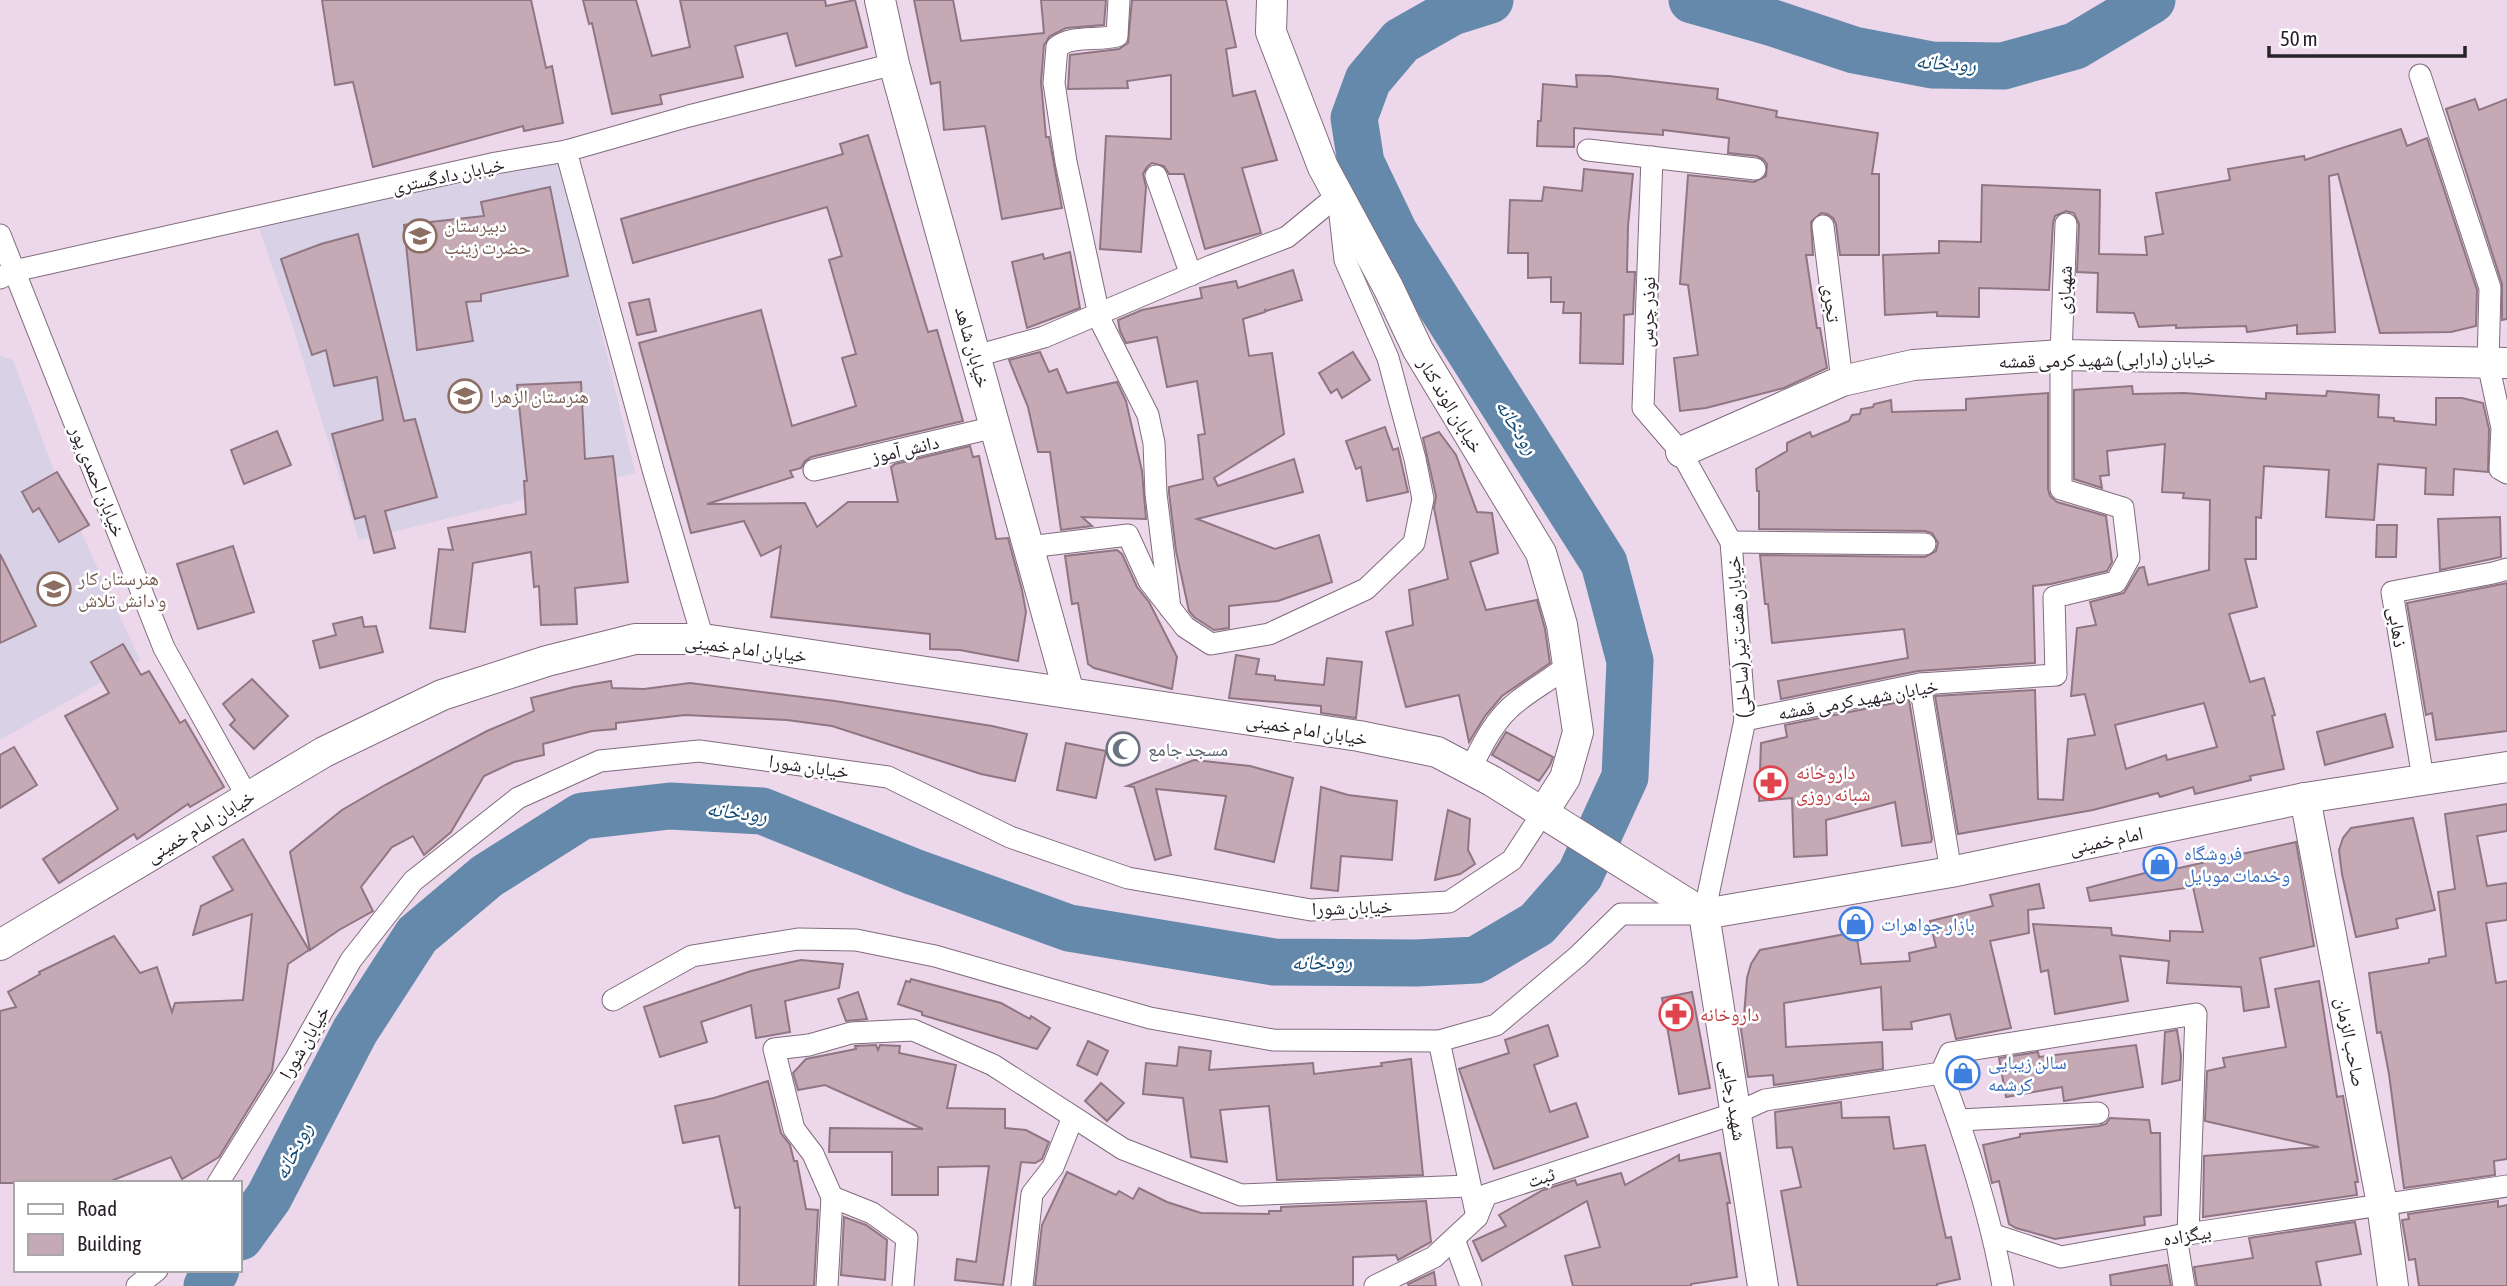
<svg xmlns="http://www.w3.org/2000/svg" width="2507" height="1286" font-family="'Asap Condensed','Noto Naskh Arabic',sans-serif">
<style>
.education{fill:#d9d1e6}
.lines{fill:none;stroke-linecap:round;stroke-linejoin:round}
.river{stroke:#6589ab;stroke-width:47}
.building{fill:#c5aab6;stroke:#8f7682;stroke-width:2;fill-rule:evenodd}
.street-casing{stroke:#806c7e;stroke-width:23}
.secondary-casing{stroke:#806c7e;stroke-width:32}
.street{stroke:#fff;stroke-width:21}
.secondary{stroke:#fff;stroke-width:30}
.labels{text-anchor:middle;stroke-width:5;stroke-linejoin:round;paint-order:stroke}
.street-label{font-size:19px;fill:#2a222a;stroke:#fff}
.education-label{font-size:19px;fill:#785e54;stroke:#fff;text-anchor:start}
.worship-label{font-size:19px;fill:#5b616d;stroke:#fff;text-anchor:start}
.health-label{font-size:19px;fill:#be3a42;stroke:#fff;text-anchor:start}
.shop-label{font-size:19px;fill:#366cbe;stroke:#fff;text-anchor:start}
.water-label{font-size:21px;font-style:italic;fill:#104a77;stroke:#fff}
</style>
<rect width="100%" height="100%" fill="#edd7eb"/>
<g class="education">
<path d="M557,164l26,90 52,219 -276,67 -69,-222 -35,-101z"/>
<path d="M0,356l13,4 45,122 82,178 -140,80z"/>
</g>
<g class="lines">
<g class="river">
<path d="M1692,0l81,23 81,27 78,15 71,1 72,-20 77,-46"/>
<path d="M240,1237l29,-40 86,-166 62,-96 70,-59 95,-60 88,-10 92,5 152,61 155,56 205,34 142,1 60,-3 61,-36 43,-49 45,-98 5,-116 -26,-98 -210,-331 -33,-69 -7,-45 14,-38 33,-39 51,-29 38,-12"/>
<path d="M207,1286l9,-16"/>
</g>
</g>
<g class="building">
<path d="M322,0h209l15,68 6,-2 11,57 -39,8 -1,-5 -150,41 -20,-85 -18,3z"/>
<path d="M583,0h53l16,56 38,-9 -10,-47h145l1,6 29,-6 12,47 -71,19 -9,-33 -52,13 8,31 -83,18 2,9 -50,10 -20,-91 -3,1z"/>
<path d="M914,0h39l8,41 83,-8 -3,-33h65l-2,25 -38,3 -16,8 -6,9 -3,37 5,55h3l13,71 -60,11 -17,-93 -41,4 -4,-48 -9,2z"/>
<path d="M1132,0h94l10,47 -10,2 7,47 22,-5 22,69 -35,8 19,65 -56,16 -21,-75h-15l-5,-8 -12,-3 -5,4 -4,7 3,13 -5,65 -41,-3 6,-113 65,3v-64l-44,6 1,7 -60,1 2,-34 49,-6 9,-6z"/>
<path d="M1576,75l33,1 109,13 -1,10 60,12 -1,6 102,16 -6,41h7v81h-39l-4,-31 -3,-6 -6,-4 -6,-1 -10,9 2,33h-7l11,73h3l7,40 -43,20 -78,20 -26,3 -6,-53 24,-3 -10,-70 -8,-1 8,-109 66,7 12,-6 1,-12 -4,-5 -6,-3 -29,-3 1,-15 -66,-8v5l-89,-7v19l-37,-1 1,-25h3l2,-37 34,3z"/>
<path d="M2475,99l4,11 28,-11v220l-5,1v-36l-56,-175z"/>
<path d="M2401,129l6,17 20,-8 50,152 -1,36 -25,6 -71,1 -42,-159 -9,2 6,156 -38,2v-9l-50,7 -1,-6 -70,2v-3l-37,2 -5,-14 -37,-1 1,-39 -21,-1 2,-48 -5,-11 -8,-2 -11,5 -2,7 -4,67 -70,-2v29l-42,-1v-4l-52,3 -2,-60 56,-2v-12l42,1 1,-57 118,5 -1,64 48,1 -2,-18 18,-3 -7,-41 74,-13 -2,-11 76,-13 1,4z"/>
<path d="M868,135l60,197 9,-2 26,91 -152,36 -6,4 -4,7 -11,3 3,6 -86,27 98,-1 12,24 31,-25h50l-7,-35 4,-3 75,-18 3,11 6,-1 17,83 12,-1 14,52 4,22 -8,49 -58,-11 -30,-1v-15l-159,-17 10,-71 -20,10 -17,-35 -53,12 -52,-190 122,-33 31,116 64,-20 -14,-48 14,-4 -27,-94 13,-4 -15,-49 -194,56 -12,-44 222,-65 -3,-10z"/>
<path d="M1584,169l49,5 -5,52 -1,46h8l-2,42 -9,1 -1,49 -43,-1 1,-50h-18l1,-11h-13v-25l-23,1v-25h-20l2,-53 32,1 2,-14 38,4z"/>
<path d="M550,187l18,89 -87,18v7l-15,1 7,39 -56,9 -13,-125 80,-9 -3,-14z"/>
<path d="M358,234l46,187 11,-2 22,78 -52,14 10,37 -21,5 -9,-37 -10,3 -23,-85 51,-14 -6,-43 -43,9 -8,-36 -14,5 -31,-96 40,-15z"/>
<path d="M1070,252l10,56 -53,20 -15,-66 31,-8 1,5z"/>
<path d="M1293,270l9,30 -36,11 -1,-2v3l-22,7 6,37 23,-3 12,81 -70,44 4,8 76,-27 9,33 -106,27 78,30 44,-14 13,47 -54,19 -49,5v22l-15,2 -20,-13 -5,-6 -13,-60 -7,-58v-6l34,-8 -5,-44 7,-1 -8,-53 -30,6 -10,-50 -31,6 -6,-12 -2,-11 24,-10 60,-12 -2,-10 36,-7 2,7z"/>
<path d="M649,299l7,32 -19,4 -8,-32z"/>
<path d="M1040,352l9,20 8,-3 10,24 50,-11 9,19 16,70 4,48 -64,-2 10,9 -31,4 -11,-78h-12l-10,-45 -19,-47z"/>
<path d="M1353,352l17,28 -28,18 -5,-9 -6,4 -12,-20z"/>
<path d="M581,382l4,77 28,-3 15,126 -53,6 2,36 -36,1 -2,-39 -5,1 -3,-35 -58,11 -8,69 -35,-4 9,-79 14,1 -5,-22 78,-14 -2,-33h3l-10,-96z"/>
<path d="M2132,386l1,8 51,-1 82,6v-6l60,3 1,-5 52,4 -1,22 16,1v3l42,4v-27h26l21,5 6,26 -1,43 -34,-3 -1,26 -28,-1 1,-26 -48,-4 -4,56 -48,-3 3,-47 -65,-4 -3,52 -5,-1v42h-11l12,48 -28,7 21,68 14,-4 11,37 -3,1 12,53 -34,7 1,4 -56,14 -2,-7 -33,10 -2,-4 -65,17 -135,24 -23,-138 100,-6 3,109 25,1 5,-61 27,-4 -10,-41 -14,2 6,-68 19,-3 -6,-23 34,-9 15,-25 5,-1 4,18 61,-15 1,-70 -27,-2 1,-5 -22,-1 3,-48 -58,7 2,24 -9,1 2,12 -28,-9v-89zM2204,703l13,44 -50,13 -1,-5 -40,14 -11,-44z"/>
<path d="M2048,393v96l2,7 7,6 49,14 6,46 -5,9 -56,13 -18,2 2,77 -117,8 -137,28 -3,-18 130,-23 -4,-29 -132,14 -4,-39h-3l-5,-49 165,2 11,-6 2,-8 -6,-10 -7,-2 -166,-2v-38h-2l-1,-22 31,-18v-8l23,-11 2,5 37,-16 3,-6 8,-1 1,-5 12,-2 1,-3 17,-4 1,12 74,-2v-11z"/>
<path d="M1385,427l8,23 5,-2 10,44 -41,9 -6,-34 -5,2 -10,-28z"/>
<path d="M277,431l14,34 -47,19 -13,-34z"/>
<path d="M1439,432l17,23 21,57 15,1 6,40 -28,9 16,48 51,-10 8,29 5,34 -48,33 -17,20 -16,26 -10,-47 -53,12 -20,-75 27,-7 -4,-35 39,-11 -14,-71 2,-12 -13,-58z"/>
<path d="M57,472l32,53 -30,17 -20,-34 -6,4 -11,-20z"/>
<path d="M2500,517l1,40 -61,13 -2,-51z"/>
<path d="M2377,525h20l-1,32h-20z"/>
<path d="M233,546l21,66 -56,17 -21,-65z"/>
<path d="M1117,550l5,4 15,33 12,15 28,55 -5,32 -78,-21 -6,-4 -10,-61 -6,1 -7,-48z"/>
<path d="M0,554l36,72 -36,17z"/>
<path d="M2507,583v148l-71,9 -4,-27 -6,2 -19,-112z"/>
<path d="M362,617l2,10 12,-1 7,26 -63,16 -7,-27 23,-6 -3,-11z"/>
<path d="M123,644l18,31 8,-4 31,52 5,-3 39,67 -34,20 -2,-3 -51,35 -3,-5 -75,49 -16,-24 75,-50 -53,-93 44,-23 -18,-31z"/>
<path d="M1236,655l23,4 -3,15 19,2v4l49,5 3,-27 35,4 -6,56 -35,-5v-7l-92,-8z"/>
<path d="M252,679l36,37 -34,33 -24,-24 5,-5 -12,-16z"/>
<path d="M611,681l1,7 32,1 46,-6 145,18 157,25 35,8 -12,47 -34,-7 -149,-48 -45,-6 -102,-5 -69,8v6l-24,2 -49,13 1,11 -30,7 -30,14 -33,56 -27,23 -11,-19 -21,11 -31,40 12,24 -34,19 -29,20 -20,-98 52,-42 43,-25 102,-54 47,-20 -3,-13 43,-11z"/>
<path d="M1909,700l23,139 -1,3 -29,4 -7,-44 -69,18 1,35 -33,2 -2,-59 -33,3 2,-58 26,-6 -2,-12z"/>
<path d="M2385,714l8,33 -68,18 -8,-33z"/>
<path d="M1506,732l47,25 -3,8 -11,16 -47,-26z"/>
<path d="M1066,743l40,8 -10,47 -39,-8z"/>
<path d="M14,747l23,38 -37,23v-53z"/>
<path d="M1194,760l56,6 43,12 -19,84 -59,-13 11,-53 -70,-7 15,66 -16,5 -21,-73 -7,-1z"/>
<path d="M1321,787l27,8 49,6 -5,59 -51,-4 -3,35 -27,-3z"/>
<path d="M2507,804v27l-30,5 10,50 20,-3v37l-21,3 10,60 11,-2v178l-13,2 1,14 -91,13 -15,-114 -8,-42 -4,1 -8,-60 60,-10v-4l17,-3 -8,-64 17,-3 -10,-75z"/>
<path d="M1448,810l22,9 -2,31 7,14 -15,10 -25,6z"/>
<path d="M2413,818l22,92 -39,9 2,9 -42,9 -14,-63 -3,-24 4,-12 8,-10z"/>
<path d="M243,839l66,111 -21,14 -16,107 -53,86 -37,22 -11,-22 -65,26h-106v-172l16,-4 -8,-15 32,-18 -1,-2 75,-36 26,37 17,-6 15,45 3,-9 68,-3 9,-86 -59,21 8,-29 32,-16 -20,-33z"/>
<path d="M2296,842l18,104 -54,12 9,49 -25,4 -3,-24 -74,-4 2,-22 -49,-5 8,45 -73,13 -7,-44 -7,2 -8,-48 78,4 1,7 58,6v-10l33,1 -10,-45 -103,14 -3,-13 58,-15 34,-5z"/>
<path d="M2039,884l5,24 -16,2 1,23 -39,8 21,87 -55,11 -6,-25 -39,8 1,7 -29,1 -2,-43 -97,16 2,44 96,-5 1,27 -109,16 -1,-10 -25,2 -9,-61h5l3,-38 4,-14 9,-14 96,-18 5,32 49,-3 -1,-8 27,-6 -6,-26 63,-15 -3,-11z"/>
<path d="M801,960l42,4 -4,24 -54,13 5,31 -34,6 -5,-33 -50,17 6,20 -47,15 -16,-50 107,-36z"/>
<path d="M911,979l90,24 29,16 1,-3 19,12 -13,21 -115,-34v-3l-24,-8 8,-23 4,1z"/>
<path d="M2319,981l18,116 6,-1 15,86h-3l2,13 -154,22 1,-61 115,-9 -114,-26 2,-50 18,-4 -2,-9 63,-11 -11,-58z"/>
<path d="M858,992l9,27 -21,2 -8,-22z"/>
<path d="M1692,992l18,96 -31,6 -17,-96z"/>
<path d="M1548,1025l10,31 -24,9 16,47 26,-9 12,34 -94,32 -35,-100 50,-16 -4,-13z"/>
<path d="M2177,1030l4,25 -1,25 -18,4 3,-52z"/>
<path d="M1088,1041l20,10 -11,24 -20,-10z"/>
<path d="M876,1045l2,5 2,-5 20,1 -1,7 57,12 -9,43 58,1v19l21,2 23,12 -7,17 -7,4 -14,-1 -18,123 -48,-5 2,-21 19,3 13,-96 -51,1v28h-46v-43h-63l1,-24 93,1 -98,-44 -27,5 -5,-17 13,-14 50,-10 -1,-3z"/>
<path d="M2136,1045l7,42 -79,14 -2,-14 -56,10 -7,-39 39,-6 1,5z"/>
<path d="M1179,1047l32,4 -2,19 104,-7 1,11 68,-8 -1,-3 30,-4 12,116 -146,5 -8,-74 -49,4 7,52 -36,-5 -8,-59 -40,-4 3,-31 31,3z"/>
<path d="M768,1081l13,52 9,12 4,16h3l9,48 12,1 -4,76h-75l1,-79 -5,1 -16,-72 -36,7 -8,-37 39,-8z"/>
<path d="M1101,1083l23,20 -17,18 -22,-20z"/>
<path d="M1841,1102l1,16 47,-1 5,32 31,-4 21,93 5,-1 9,42 -23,5v2h-139l-17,-95 20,-4 -9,-40 -15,1 -2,-36z"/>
<path d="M2110,1118l39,2 2,13h9l1,82 -17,2 1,8 -90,14 -39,-11 -7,-4 -10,-43 -7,2 -9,-38 37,-8v-3l79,-8 7,-2z"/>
<path d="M1720,1153l10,50h-3l10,74 -46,7v2h-118l-8,-30 35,-9 -13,-46 -105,60 -9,-20 33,-15 -7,-11 44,-25 32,-10 2,5 44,-12 4,12 54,-30v6z"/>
<path d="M1067,1172l49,23 3,-4 14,8 6,-11 28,14 34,11 68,1v-3h12v-4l145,-6 5,41 -33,18 -2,-5 -43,2v29h-318l7,-61z"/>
<path d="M2498,1201v6l9,-2v81h-88l-4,-27 -6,1 -7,-40 7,-1 -1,-5z"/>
<path d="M844,1217l22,8 21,15 -2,40 -44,-5z"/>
<path d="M2355,1222l6,32 -45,8 5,24h-124l-3,-19 59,-9 -4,-20z"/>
<path d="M2167,1265l4,21h-60l-1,-11z"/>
<path d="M1434,1272l2,14h-27l-1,-2z"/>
</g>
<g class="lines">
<defs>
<g id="street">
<path d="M1119,0l-2,36c-19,5 -45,-1 -60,11l-3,36 12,79 34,158 48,95 6,28 2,51 14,114"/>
<path d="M2420,75l70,213 -2,75 14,65 -2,41 7,4"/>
<path d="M1588,150l167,19"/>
<path d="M566,151l88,322 49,166"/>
<path d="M1156,176l35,99"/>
<path d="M1823,226l19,155"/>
<path d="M0,235l164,413 84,150"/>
<path d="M0,278l14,-7 482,-108 70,-12 123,-35 205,-52"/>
<path d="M976,356l68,-19 167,-71 76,-29 51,-42"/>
<path d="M814,470l181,-43"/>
<path d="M1731,542l194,2"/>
<path d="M1029,547l99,-12 21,46 36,46 26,17 58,-10 97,-45 48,-46 9,-44 -8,-40 -27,-101 -43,-98 -6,-54"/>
<path d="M1920,684l31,188"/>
<path d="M1745,720l175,-36 136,-9 -2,-78 62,-15 13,-24 -6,-50 -62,-19v-134l5,-131"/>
<path d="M1470,770c12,-25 25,-52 48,-69 16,-13 34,-22 50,-36"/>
<path d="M2423,778l-31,-186 101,-19 14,-4"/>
<path d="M613,1000l79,-44 106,-17 58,1 79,16 215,62 123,22 166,1"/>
<path d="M1959,1120l139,-7"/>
<path d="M218,1183l78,-125 55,-98 62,-79 105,-83 82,-37 99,-10 189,26 122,60 118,41 183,32 138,-8 63,-42 30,-46"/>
<path d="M1477,1217l-38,-176 57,-16 82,-69 43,-42h83l41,-194 -14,-178 -50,-90 -38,-44 9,-251"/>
<path d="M1994,1235l67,22 127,-23 319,-48"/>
<path d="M2176,1236l8,50"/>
<path d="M1454,1239l17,47"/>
<path d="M137,1286l20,-16"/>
<path d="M827,1286l5,-89"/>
<path d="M903,1286l4,-48 -35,-25 -40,-16 -19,-43 -19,-25 -20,-80 35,-4 42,-12 62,-3 80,35 130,84 118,46 228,-9"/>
<path d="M1022,1286l10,-92 21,-27 20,-50"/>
<path d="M1375,1286l59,-29 43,-40 9,-22 250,-82 29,-13 176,-27"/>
<path d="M2003,1286c-13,-73 -36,-144 -62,-213l9,-20 246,-39 -8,220"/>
</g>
<g id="secondary">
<path d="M880,0l14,64 175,629"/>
<path d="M1272,0l-1,32 52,135 65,120 30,63 123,203 21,72 16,107 -13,46 -23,36"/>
<path d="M1681,452l161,-71 71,-16 148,-10 446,8"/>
<path d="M2305,798l77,406 11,82"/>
<path d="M1704,914l247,-42 354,-74 202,-31"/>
<path d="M1704,914l59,372"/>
<path d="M0,945l324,-193 118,-57 105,-34 88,-22h68l656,97 78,16 55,29 212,133"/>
</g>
</defs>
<use href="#street" class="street-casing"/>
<use href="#secondary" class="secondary-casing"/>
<use href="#street" class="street"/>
<use href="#secondary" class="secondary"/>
</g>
<defs>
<symbol id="school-ring" viewBox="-11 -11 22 22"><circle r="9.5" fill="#fff" stroke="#8d6e63" stroke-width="1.5"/><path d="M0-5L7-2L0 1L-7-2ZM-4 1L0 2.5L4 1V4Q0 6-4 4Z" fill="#8d6e63"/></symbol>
<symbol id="mosque-ring" viewBox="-11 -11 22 22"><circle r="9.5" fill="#fff" stroke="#6b7280" stroke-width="1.5"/><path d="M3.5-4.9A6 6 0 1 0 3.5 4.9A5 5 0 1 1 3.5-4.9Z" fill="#6b7280"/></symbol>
<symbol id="pharmacy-ring" viewBox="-11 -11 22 22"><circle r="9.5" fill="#fff" stroke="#e0444e" stroke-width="1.5"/><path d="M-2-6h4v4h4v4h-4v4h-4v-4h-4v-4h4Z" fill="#e0444e"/></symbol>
<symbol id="shop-ring" viewBox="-11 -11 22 22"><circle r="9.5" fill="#fff" stroke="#3f7fe0" stroke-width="1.5"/><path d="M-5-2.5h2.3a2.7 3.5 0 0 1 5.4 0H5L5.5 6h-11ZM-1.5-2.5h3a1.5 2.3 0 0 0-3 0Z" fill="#3f7fe0"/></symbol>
</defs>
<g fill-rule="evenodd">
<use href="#school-ring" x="401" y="217" width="38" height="38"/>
<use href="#school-ring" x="446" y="377" width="38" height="38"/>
<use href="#school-ring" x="35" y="570" width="38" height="38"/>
<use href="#mosque-ring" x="1104" y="730" width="38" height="38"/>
<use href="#pharmacy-ring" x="1752" y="764" width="38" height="38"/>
<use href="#shop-ring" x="2141" y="845" width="38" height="38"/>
<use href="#shop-ring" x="1837" y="905" width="38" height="38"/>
<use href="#pharmacy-ring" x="1657" y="995" width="38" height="38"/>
<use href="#shop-ring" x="1944" y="1054" width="38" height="38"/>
</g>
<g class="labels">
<g class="street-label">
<text transform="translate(448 175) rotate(-12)" y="7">خیابان دادگستری</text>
<text transform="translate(2064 290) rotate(-88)" y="7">شهبازی</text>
<text transform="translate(1832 303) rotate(83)" y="7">تجری</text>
<text transform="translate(1647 312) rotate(-88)" y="7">نوذر چرس</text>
<text transform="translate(973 347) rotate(74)" y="7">خیابان شاهد</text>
<text transform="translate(2107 359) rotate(-1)" y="7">خیابان (دارابی) شهید کرمی قمشه</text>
<text transform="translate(1451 405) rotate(59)" y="7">خیابان الوند کنار</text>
<text transform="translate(905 449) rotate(-13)" y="7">دانش آموز</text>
<text transform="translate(98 481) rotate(68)" y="7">خیابان احمدی پور</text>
<text transform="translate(2398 627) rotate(81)" y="7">ذهابی</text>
<text transform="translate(1738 637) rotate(-94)" y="7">خیابان هفت تیر (ساحلی)</text>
<text transform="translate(746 648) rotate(7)" y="7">خیابان امام خمینی</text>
<text transform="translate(1858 699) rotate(-10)" y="7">خیابان شهید کرمی قمشه</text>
<text transform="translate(1307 729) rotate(9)" y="7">خیابان امام خمینی</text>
<text transform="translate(809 766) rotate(8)" y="7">خیابان شورا</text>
<text transform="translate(200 826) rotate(-31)" y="7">خیابان امام خمینی</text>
<text transform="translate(2106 840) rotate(-12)" y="7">امام خمینی</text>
<text transform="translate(1352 907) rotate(-2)" y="7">خیابان شورا</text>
<text transform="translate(304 1042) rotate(-60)" y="7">خیابان شورا</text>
<text transform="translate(2351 1042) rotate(79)" y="7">صاحب الزمان</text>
<text transform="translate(1734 1100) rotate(81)" y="7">شهید رجایی</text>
<text transform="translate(1541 1177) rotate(-18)" y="7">ثبت</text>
<text transform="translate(2187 1235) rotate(-9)" y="7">بیگزاده</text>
</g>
<g class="education-label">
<text x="444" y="232">دبیرستان<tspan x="444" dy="22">حضرت زینب</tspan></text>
<text x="490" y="403">هنرستان الزهرا</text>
<text x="78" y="585">هنرستان کار<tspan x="78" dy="22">و دانش تلاش</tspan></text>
</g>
<g class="worship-label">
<text x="1148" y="756">مسجد جامع</text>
</g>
<g class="health-label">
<text x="1796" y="779">داروخانه<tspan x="1796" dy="22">شبانه روزی</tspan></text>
<text x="1700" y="1021">داروخانه</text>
</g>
<g class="shop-label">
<text x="2184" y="860">فروشگاه<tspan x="2184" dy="22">وخدمات موبایل</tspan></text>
<text x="1881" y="931">بازار جواهرات</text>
<text x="1988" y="1069">سالن زیبایی<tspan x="1988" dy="22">کرشمه</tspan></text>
</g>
<g class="water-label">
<text transform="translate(1946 63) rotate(4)" y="7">رودخانه</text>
<text transform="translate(1517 427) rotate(58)" y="7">رودخانه</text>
<text transform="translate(737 812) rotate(7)" y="7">رودخانه</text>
<text transform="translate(1322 962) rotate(-1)" y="7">رودخانه</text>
<text transform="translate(293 1151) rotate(-63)" y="7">رودخانه</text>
</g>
</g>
<rect x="14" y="1181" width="228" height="91" fill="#ffffff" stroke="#aaa7aa" stroke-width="2"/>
<rect x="28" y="1204" width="35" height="10" fill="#ffffff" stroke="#aaa7aa" stroke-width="2"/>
<text x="77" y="1216" font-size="21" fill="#2a222a">Road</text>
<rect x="28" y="1234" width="35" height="21" fill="#c5aab6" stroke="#aaa7aa" stroke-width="2"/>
<text x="77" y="1251" font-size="21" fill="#2a222a">Building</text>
<path d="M2269 46v10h196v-10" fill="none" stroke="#2a222a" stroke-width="3.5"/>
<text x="2280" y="46" font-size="21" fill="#2a222a" stroke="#ffffff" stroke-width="5" paint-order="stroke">50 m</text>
</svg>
